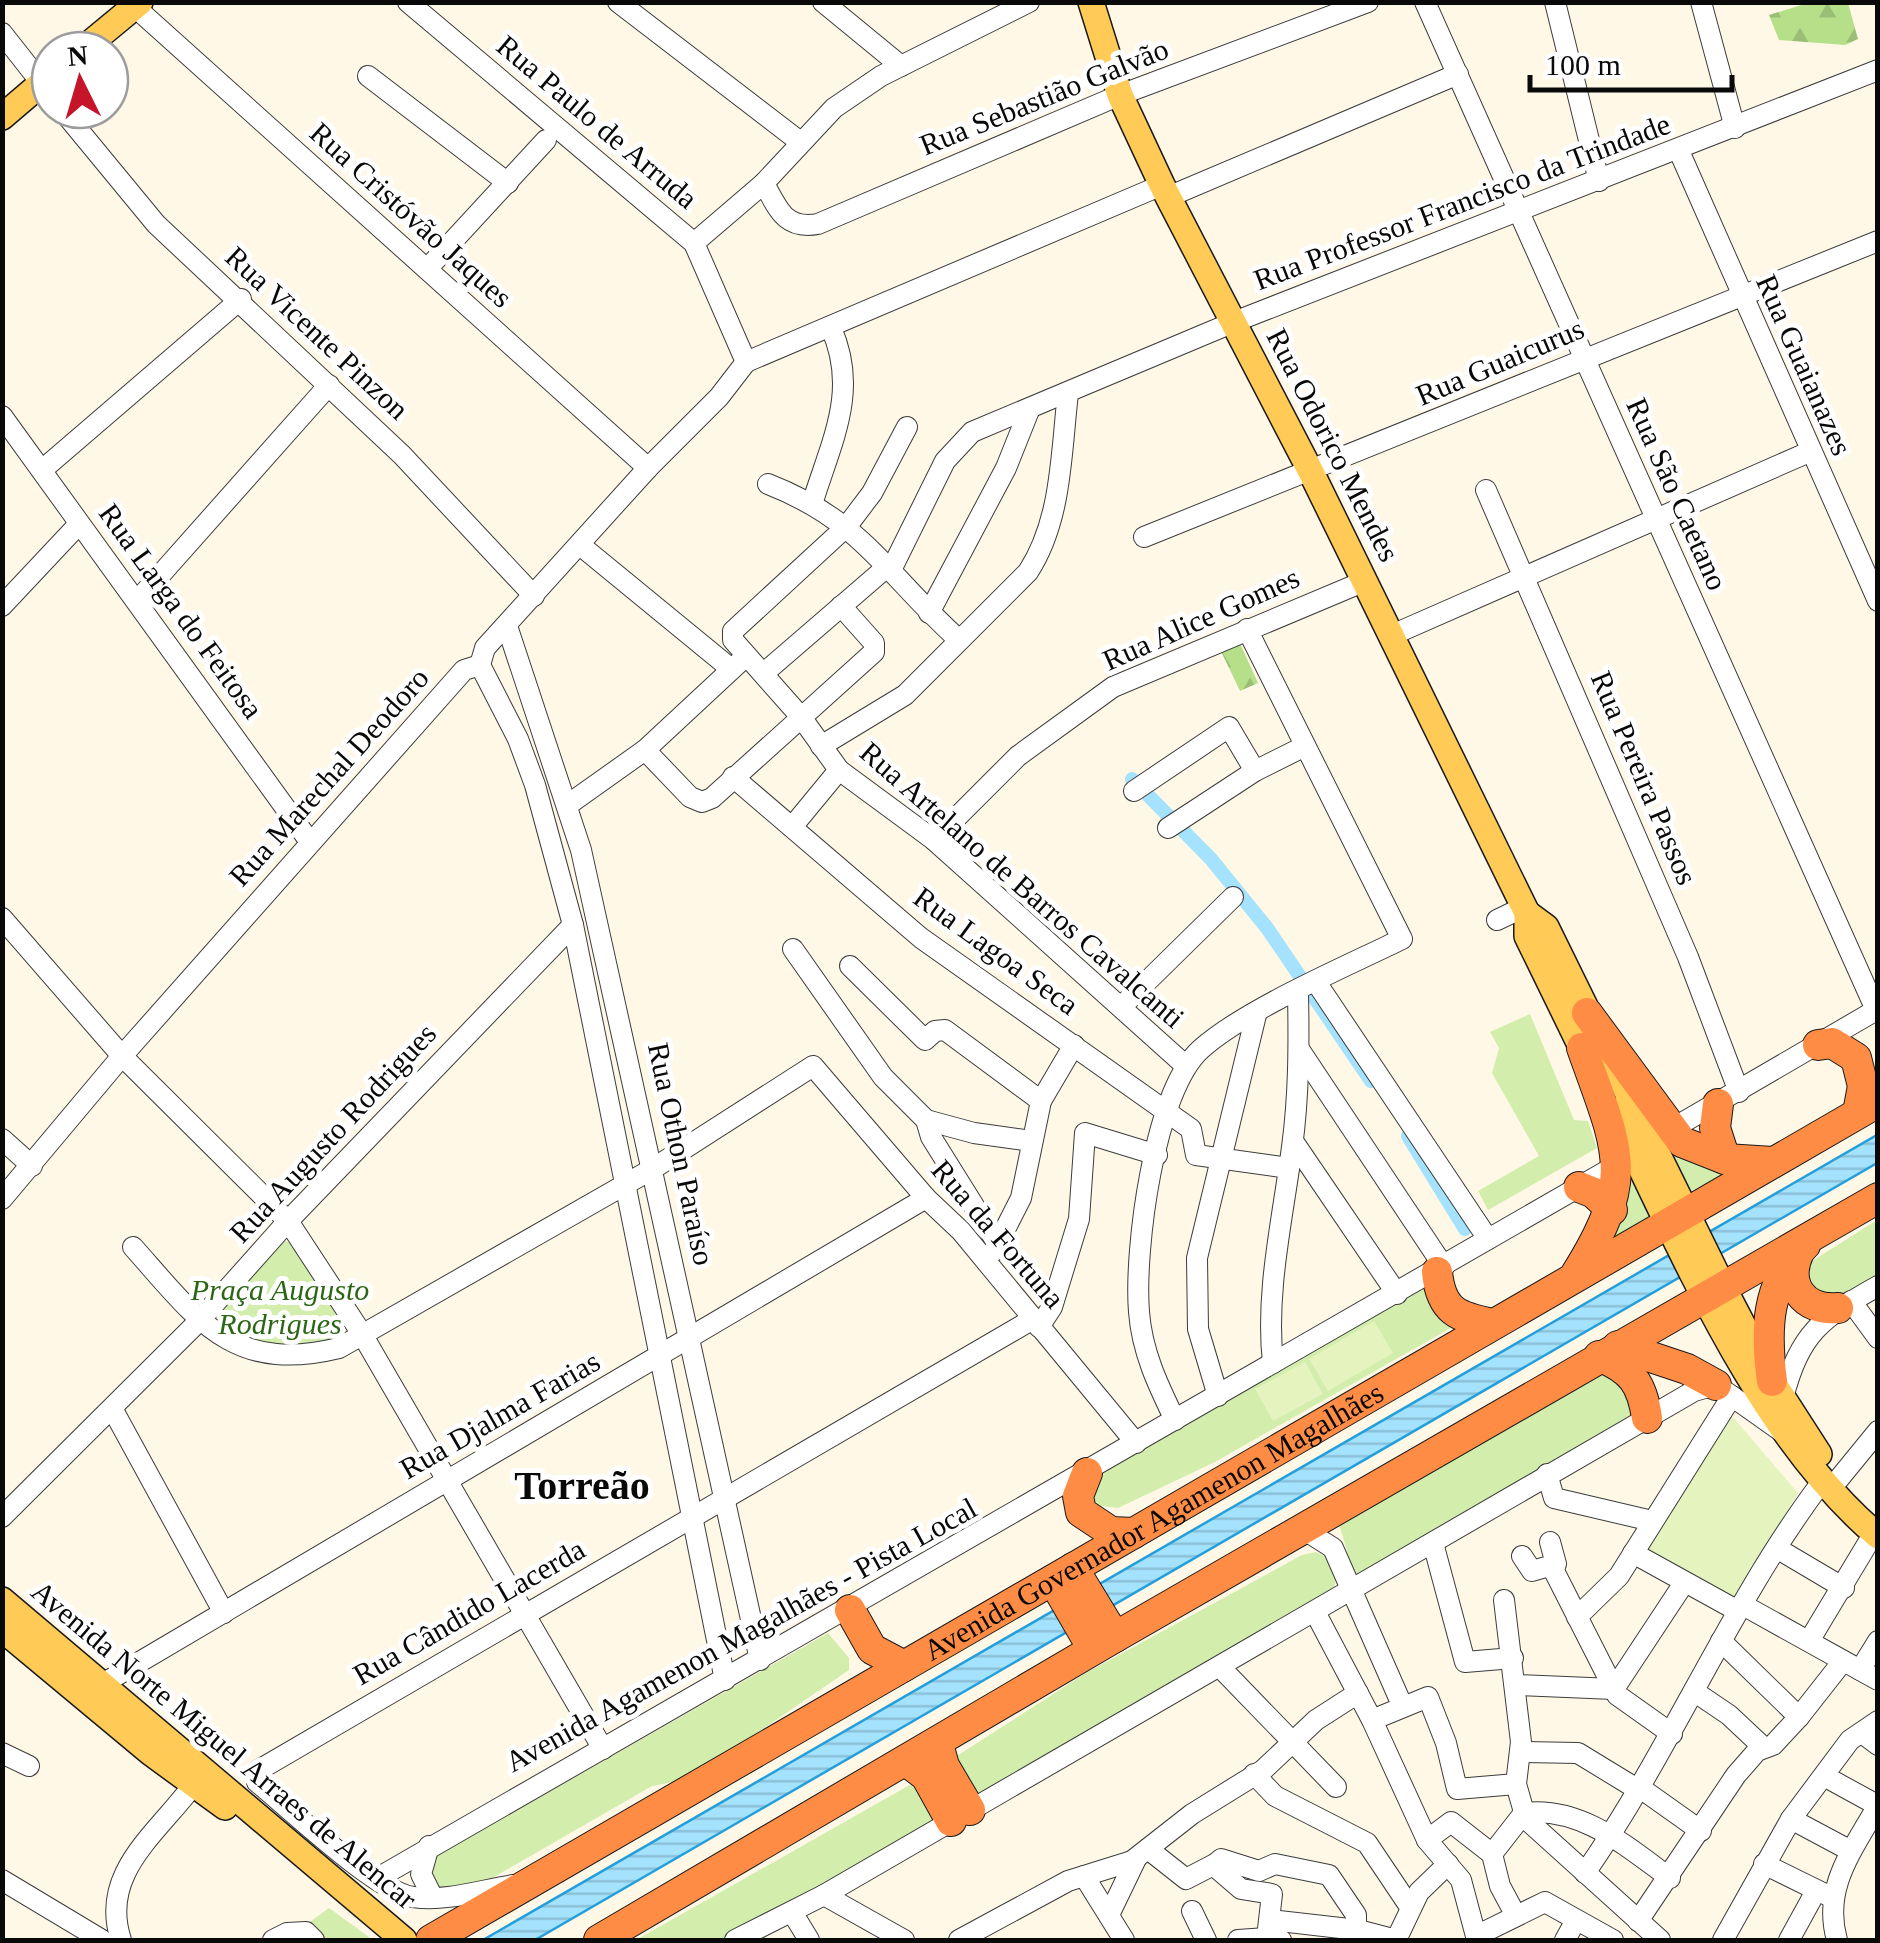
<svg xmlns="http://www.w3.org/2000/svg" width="1880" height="1943" font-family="'Times New Roman',serif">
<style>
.green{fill:#d2edac}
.forest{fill:url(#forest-firs)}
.pitch{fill:#e5f3bf}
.water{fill:url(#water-rules);stroke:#249fdb;stroke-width:2.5}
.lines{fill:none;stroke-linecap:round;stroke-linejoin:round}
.canal{stroke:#a4e2fd;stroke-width:14}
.minor-casing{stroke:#3c3c3c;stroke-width:22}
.major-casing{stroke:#1a1a1a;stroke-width:28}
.highway-casing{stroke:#1a1a1a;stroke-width:32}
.minor{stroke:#fff;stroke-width:20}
.major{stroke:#ffca56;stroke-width:25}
.highway{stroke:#ff8c44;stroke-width:30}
.labels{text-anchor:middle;stroke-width:10;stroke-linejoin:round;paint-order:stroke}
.street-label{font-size:30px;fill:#090909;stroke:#fff}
.park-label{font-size:30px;font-style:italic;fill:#2b6615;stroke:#fff}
.district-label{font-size:40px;font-weight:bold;fill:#090909;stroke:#fff}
</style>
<defs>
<pattern id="forest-firs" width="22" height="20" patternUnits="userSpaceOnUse" patternTransform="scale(2.5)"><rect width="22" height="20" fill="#b6df8a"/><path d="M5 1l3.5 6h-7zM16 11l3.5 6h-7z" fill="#9bbe76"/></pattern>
<pattern id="water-rules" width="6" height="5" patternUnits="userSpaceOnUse" patternTransform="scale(2.5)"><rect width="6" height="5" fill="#a4e2fd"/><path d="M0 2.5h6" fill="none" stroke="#8cc1d8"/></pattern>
</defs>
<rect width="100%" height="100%" fill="#fff8e6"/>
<g class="green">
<path d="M1530,1014l44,106 14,1 9,27 -109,62 -10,-19 61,-35 -47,-83 7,-25 -9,-16z"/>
<path d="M1671,1151l62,19 -46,23z"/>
<path d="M1623,1157l28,60 -40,24z"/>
<path d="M1877,1220v57l-38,23 -30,-5v-32z"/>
<path d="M283,1240l13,5 50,87 -3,7 -69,12 -65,-32z"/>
<path d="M1429,1284l27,41 -241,137 -97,46 -24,-3 -5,-12 10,-18z"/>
<path d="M1617,1364l22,52 -283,165 -20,-67z"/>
<path d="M1316,1552l13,6 8,19 -3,11 -355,209 -30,-36 137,-88 216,-118z"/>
<path d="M828,1633l21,25v12l-104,71 -71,41 -22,4 -170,98 -49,7 -1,-32z"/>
<path d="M915,1782l21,35 -4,5 -204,118h-92z"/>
<path d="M329,1908l44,32h-88z"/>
</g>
<g class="forest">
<path d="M1808,3h40l10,36 -13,6 -66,-5 -10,-25z"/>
<path d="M1238,639l20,44 -18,8 -21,-44z"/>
</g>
<g class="pitch">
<path d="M1374,1321l19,32 -65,38 -19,-32z"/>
<path d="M1305,1362l18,32 -50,27 -18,-32z"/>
<path d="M1726,1409l72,84 -63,110 -98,-53z"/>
</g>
<path class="water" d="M1877,1135v28l-1342,777h-52z"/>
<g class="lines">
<g class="canal">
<path d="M1132,779l79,80 56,69 104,153"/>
<path d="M1408,1136l57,93"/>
</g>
<defs>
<g id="minor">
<path d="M408,2l286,241 52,119"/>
<path d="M618,2l181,139"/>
<path d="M823,2l78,64"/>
<path d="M1425,2l451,1008"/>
<path d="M1555,2l44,179"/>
<path d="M1701,2l34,126"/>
<path d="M135,7l513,461"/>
<path d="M2,33l48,61"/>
<path d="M368,76l140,107"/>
<path d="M62,110l94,114 246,231 132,141"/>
<path d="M1679,151l199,450"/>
<path d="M764,183c14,26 21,47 54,41l302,-129 248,-93"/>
<path d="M1168,197l290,-123"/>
<path d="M694,243l70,-60 70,-75 47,-32 148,-74"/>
<path d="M427,269l119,-129"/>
<path d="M746,362l416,-177"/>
<path d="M2,416l308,426"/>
<path d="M907,427l-35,66 -25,33 -114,105v9l68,77 38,53 95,70 252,226"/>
<path d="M42,470l199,-171"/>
<path d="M768,484c95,37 119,91 190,155"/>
<path d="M1486,490l202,467 51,135"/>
<path d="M813,501c19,-61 46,-111 18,-173"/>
<path d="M1144,537l734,-296"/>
<path d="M580,545l150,123"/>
<path d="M891,570l54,-109 27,-29 262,-110 644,-252"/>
<path d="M138,600l191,-215"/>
<path d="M2,606l77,-82"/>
<path d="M929,613l77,-145 24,-60"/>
<path d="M507,626l74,224 179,810"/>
<path d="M1392,635l417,-183"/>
<path d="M480,665l38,74 17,46 38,140 152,755"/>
<path d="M480,665l5,-17 163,-180 71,-71 27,-35"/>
<path d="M764,673l124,-107"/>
<path d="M821,746l84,-51 123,-123c34,-52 33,-119 40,-179"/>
<path d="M645,750l45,47 12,5 10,-4 162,-146v-9l-33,-37"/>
<path d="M733,777l188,161 270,191 5,26 93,13"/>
<path d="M1134,791l95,-64 26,44"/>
<path d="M569,804l76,-54 99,-92"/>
<path d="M792,827l47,-57"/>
<path d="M1168,828l87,-57 50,-25"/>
<path d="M934,840l84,-84 95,-69 252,-106"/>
<path d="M2,918l120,138 166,165 74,113 241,415"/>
<path d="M1497,920l27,-13"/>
<path d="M793,949l90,128 43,43 5,17 68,109"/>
<path d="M850,966l75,74 10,-9 10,-1 96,71"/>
<path d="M1316,982l172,257"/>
<path d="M1123,1005l110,-108"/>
<path d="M1299,1049l145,218"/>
<path d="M926,1120l48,13 58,8"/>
<path d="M1663,1134l215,-125"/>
<path d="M2,1139l30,27"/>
<path d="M1293,1141l104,153"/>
<path d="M2,1199l120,-143 342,-386 16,-5"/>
<path d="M133,1247c65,73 99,127 206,101l315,-180 159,-102 113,132 35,33 175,212"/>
<path d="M994,1251l27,-53 20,-97 33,-56"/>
<path d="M1851,1301l27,37"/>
<path d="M1039,1327l13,-20 27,-88 6,-86 72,22"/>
<path d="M1273,1363c-8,-71 10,-145 19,-216 7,-51 7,-103 6,-155"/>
<path d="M1218,1396l-20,-67 -1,-71 59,-243"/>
<path d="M1783,1398c17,-65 38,-80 95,-112"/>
<path d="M113,1410l111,203"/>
<path d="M1175,1420c-17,-35 -33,-68 -36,-108 -5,-62 15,-221 62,-263 45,-40 144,-82 201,-110l-155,-310"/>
<path d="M1547,1474l7,24 98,23"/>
<path d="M1838,1480l40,-49"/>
<path d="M2,1517l197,-196 89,-100 285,-296"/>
<path d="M1303,1529l30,19 69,157"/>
<path d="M1433,1543l32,119 48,-4"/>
<path d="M1778,1549l66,39"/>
<path d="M1633,1553l105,58"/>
<path d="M1522,1556l10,15 24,-7 -6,-22"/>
<path d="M1551,1565l66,130 55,39"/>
<path d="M1504,1600l17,142 -5,42 10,35 134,121"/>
<path d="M1743,1605l135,75"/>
<path d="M1315,1612l57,108 55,120 34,40 16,60"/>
<path d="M1577,1617l42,-41 113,-180"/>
<path d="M1721,1641l78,76"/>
<path d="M1809,1641l65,-108"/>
<path d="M1220,1667l116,120"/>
<path d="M1860,1670l18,-29"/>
<path d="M104,1683l822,-485"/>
<path d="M1516,1685l98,4"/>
<path d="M1614,1689l70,-106"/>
<path d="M1695,1692l34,23 33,31"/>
<path d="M1372,1720l56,-23 18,46 11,46 59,-5"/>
<path d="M1862,1733l16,12"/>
<path d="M1522,1752l56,1 59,36"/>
<path d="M2,1753l27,13"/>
<path d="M1254,1774l21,22 92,47 43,64"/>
<path d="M1824,1776l53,29"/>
<path d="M1639,1787l62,44"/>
<path d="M1791,1819l60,32"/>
<path d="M1427,1840l24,-18 41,32 8,32 15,28"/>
<path d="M429,1846l-8,28 12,24"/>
<path d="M1148,1849l38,30 27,-14 28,24 31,5 -5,44 14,2"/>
<path d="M1492,1854l32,-41c57,-7 102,33 146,65"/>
<path d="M1764,1864l67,33"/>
<path d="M1214,1865l7,-6 38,12 16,-7 54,11 27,40v25"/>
<path d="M1585,1873c87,-125 145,-269 236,-390"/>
<path d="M1084,1876l40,64"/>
<path d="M376,1879l1241,-714"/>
<path d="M2,1880l100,60"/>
<path d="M514,1885c-33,5 -68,17 -101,12 -36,-5 -123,-88 -156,-115v-11l776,-452"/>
<path d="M824,1895l80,45"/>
<path d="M1192,1911l14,29"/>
<path d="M792,1912l17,28"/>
<path d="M1109,1915l27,-56"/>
<path d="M1270,1920l88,10 38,10"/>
<path d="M1638,1921l98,-146 21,-24 16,-6 26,-28 44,-56"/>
<path d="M1476,1936l69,-34 68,38"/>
<path d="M121,1940c-22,-67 36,-106 73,-156"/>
<path d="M273,1940l14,-7 19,-1 8,8"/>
<path d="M735,1940l89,-45 870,-504 22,-6 65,46"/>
<path d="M959,1940l109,-59 64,-20 60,-47 71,-44 53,-50 42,-27"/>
<path d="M1238,1940l29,-2"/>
<path d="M1396,1940l23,-48 29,-28"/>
<path d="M1565,1940l11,-20"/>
<path d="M1723,1940l68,-121 59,-79 28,-19"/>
<path d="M1789,1940l27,-49"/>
<path d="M1837,1940c-15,-53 16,-90 41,-135"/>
</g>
<g id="major">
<path d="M1091,2l29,93 42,90 149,287 216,441v23l63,129"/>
<path d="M82,50l58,-48"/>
<path d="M2,117l48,-41"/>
<path d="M1527,913l19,14 177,360 49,94 47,73"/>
<path d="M1613,1110c69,140 144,324 265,426"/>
<path d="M2,1600l402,340"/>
<path d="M2,1629l149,124 74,54"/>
</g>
<g id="highway">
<path d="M1587,1013l95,129 43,17 48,3"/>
<path d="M1818,1045l14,-2 24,15 7,28 -5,27"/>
<path d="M1718,1104l-3,24 10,31"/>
<path d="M1579,1187l15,6 18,17"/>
<path d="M1799,1252c-15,32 4,59 39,56"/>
<path d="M1437,1272c4,39 20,45 56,52"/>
<path d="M1576,1274c61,-98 43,-122 6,-226"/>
<path d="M1618,1346l69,23 29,16"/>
<path d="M1599,1356c33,14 43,27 48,62"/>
<path d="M1772,1381c-7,-50 -6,-99 33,-136"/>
<path d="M1087,1473l-9,23 3,16 30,20 23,1"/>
<path d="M1073,1568l42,69"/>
<path d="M1053,1580l40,69"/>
<path d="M850,1610l22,39 32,17"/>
<path d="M940,1751l4,15 26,44"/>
<path d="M906,1761l20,15 25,45"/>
<path id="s1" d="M431,1940l1447,-838"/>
<path d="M599,1940l516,-303 763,-439"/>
</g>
</defs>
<use href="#minor" class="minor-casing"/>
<use href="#major" class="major-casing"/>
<use href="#highway" class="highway-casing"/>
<use href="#minor" class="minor"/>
<use href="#major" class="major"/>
<use href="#highway" class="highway"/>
</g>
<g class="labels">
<g class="street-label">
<text transform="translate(1044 97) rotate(-22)" y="10">Rua Sebastião Galvão</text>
<text transform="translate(597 122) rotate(40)" y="10">Rua Paulo de Arruda</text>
<text transform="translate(1462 202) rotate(-21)" y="10">Rua Professor Francisco da Trindade</text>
<text transform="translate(411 215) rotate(42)" y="10">Rua Cristóvão Jaques</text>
<text transform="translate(317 333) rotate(43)" y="10">Rua Vicente Pinzon</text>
<text transform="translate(1500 362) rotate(-23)" y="10">Rua Guaicurus</text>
<text transform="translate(1804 365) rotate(66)" y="10">Rua Guaianazes</text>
<text transform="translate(1333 445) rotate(63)" y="10">Rua Odorico Mendes</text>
<text transform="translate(1677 494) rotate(66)" y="10">Rua São Caetano</text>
<text transform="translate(181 611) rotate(54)" y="10">Rua Larga do Feitosa</text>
<text transform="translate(1201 619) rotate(-24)" y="10">Rua Alice Gomes</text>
<text transform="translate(329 777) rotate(-48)" y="10">Rua Marechal Deodoro</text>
<text transform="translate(1644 778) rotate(67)" y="10">Rua Pereira Passos</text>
<text transform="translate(1022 885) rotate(41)" y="10">Rua Artelano de Barros Cavalcanti</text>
<text transform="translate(996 951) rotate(36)" y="10">Rua Lagoa Seca</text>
<text transform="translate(333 1133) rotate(-47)" y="10">Rua Augusto Rodrigues</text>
<text transform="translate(681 1154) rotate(78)" y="10">Rua Othon Paraíso</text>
<text transform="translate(998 1234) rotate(49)" y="10">Rua da Fortuna</text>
<text transform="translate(500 1415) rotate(-30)" y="10">Rua Djalma Farias</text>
<text dy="10" stroke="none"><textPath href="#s1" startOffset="835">Avenida Governador Agamenon Magalhães</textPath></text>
<text transform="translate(469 1612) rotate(-30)" y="10">Rua Cândido Lacerda</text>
<text transform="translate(741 1635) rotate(-29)" y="10">Avenida Agamenon Magalhães - Pista Local</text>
<text transform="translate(224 1745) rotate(40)" y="10">Avenida Norte Miguel Arraes de Alencar</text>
</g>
<g class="park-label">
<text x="280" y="1300">Praça Augusto<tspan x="280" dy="34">Rodrigues</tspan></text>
</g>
<g class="district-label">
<text x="582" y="1499">Torreão</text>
</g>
</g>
<rect width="1880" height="1943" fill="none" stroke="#090909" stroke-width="10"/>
<g transform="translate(80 80) rotate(355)"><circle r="48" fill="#ffffff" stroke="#9d9d9d" stroke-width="2.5"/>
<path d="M0-8L18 38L0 25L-18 38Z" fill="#c6152a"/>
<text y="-15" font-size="28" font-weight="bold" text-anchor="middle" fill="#090909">N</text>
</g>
<path d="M1530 75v15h202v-15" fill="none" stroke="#090909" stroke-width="5"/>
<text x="1545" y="75" font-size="30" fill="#090909" stroke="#ffffff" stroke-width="8" paint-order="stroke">100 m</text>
</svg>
